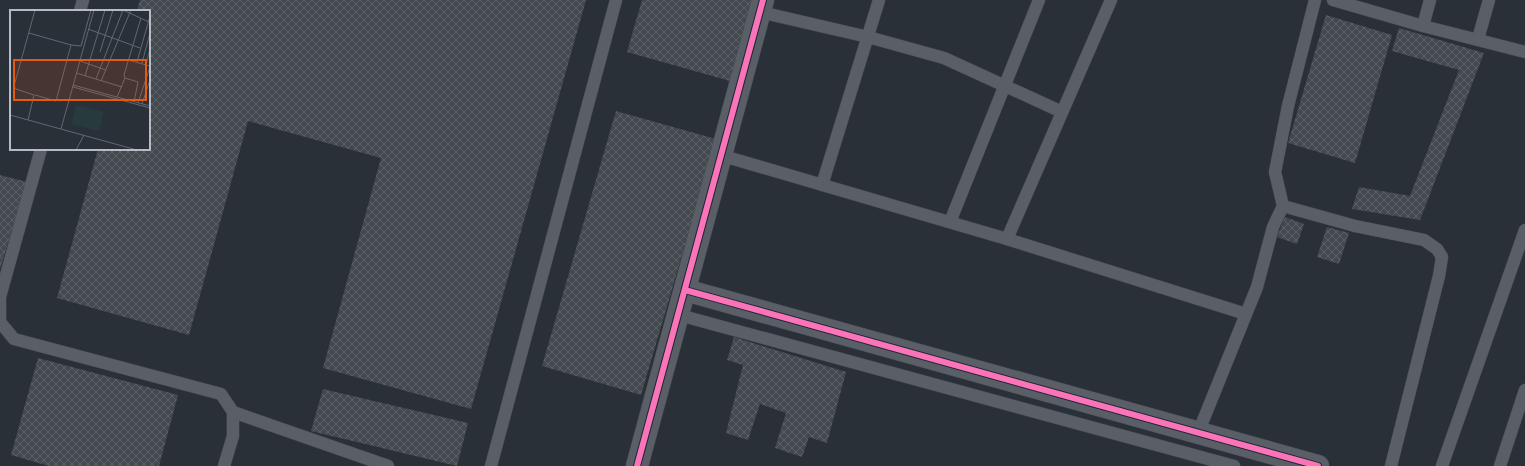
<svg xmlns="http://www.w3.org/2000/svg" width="1525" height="466" font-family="Lato,sans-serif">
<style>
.building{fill:url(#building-cross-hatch)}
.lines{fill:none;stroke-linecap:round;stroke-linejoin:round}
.service-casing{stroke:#484c53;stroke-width:13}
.minor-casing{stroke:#484c53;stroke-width:23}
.service{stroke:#5a5e66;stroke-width:12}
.minor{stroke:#5a5e66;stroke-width:22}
.cycleway-casing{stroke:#1d2633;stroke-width:8}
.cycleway{stroke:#fb73b8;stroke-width:6}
.inset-road{fill:none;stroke:#616872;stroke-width:1}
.view{fill:#e8590c;fill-opacity:0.15;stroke:#e8590c;stroke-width:2}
.inset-edge{fill:none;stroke:#b4bcc9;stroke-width:2}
</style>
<defs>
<pattern id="building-cross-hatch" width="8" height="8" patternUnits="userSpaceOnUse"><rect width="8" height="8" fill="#444950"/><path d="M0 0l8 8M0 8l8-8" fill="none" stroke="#5d6168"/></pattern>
</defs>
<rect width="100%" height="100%" fill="#2a3038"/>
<g class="building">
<path d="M140,0h446l-115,409 -148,-41 58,-210 -133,-37 -59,214 -132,-37 41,-149h51v-138h-12z"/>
<path d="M642,0h111l-23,81 -103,-29z"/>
<path d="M1326,15l66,20 -37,128 -67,-20z"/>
<path d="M1399,28l85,25 -64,167 -68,-11 7,-22 51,9 49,-126 -67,-19z"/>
<path d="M616,111l100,28 -75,256 -99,-29z"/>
<path d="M0,175l27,7 -27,87z"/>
<path d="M1285,217l19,7 -7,20 -20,-7z"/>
<path d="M1327,227l22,6 -10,31 -22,-7z"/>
<path d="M734,337l112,35 -19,71 -18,-6 -7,20 -27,-9 11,-35 -26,-9 -12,36 -22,-7 17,-68 -16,-5z"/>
<path d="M38,358l140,37 -19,71h-110l-38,-11z"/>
<path d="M323,389l145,34 -11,43 -146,-35z"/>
</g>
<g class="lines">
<defs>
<g id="service">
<path d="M1315,0l-27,106 -13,66 8,34 72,20 69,14 13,9 5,8 -3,19 -48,190"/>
<path d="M1333,0l90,26 102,26"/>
<path d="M80,11l3,-11"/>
<path d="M760,12l108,25 76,21 118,54"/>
<path d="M1423,26l7,-26"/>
<path d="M1478,39l11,-39"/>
<path d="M41,149l-41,148v25l14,17 207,55 12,18v24l-9,30"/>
<path d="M720,155l287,84 239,75"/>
<path d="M822,185l57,-185"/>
<path d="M950,222l89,-222"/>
<path d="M1007,239l104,-239"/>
<path d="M679,315l555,151"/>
<path d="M233,412l155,54"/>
<path d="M1198,433l59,-146 16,-60 10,-21"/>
<path d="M491,466l125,-466"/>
<path d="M1442,466l83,-236"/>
<path d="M1500,466l25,-76"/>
</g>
<g id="minor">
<path d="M685,290l633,176"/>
<path d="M637,466l126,-466"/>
</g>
</defs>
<use href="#service" class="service-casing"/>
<use href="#minor" class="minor-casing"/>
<use href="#service" class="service"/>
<use href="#minor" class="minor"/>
<defs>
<g id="cycleway">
<path d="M685,290l633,176"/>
<path d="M637,466l126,-466"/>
</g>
</defs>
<use href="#cycleway" class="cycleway-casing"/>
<use href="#cycleway" class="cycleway"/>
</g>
<g transform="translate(10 10)">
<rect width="140" height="140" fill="#2a3038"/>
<path d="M66,95l28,7 -5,19 -28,-7z" fill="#273a3e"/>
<path class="inset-road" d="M113,0l26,12M78,19l52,19M19,23l42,12 -15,56 -21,-6M61,35l10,1 10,-36M90,42l13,-42M118,50l22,6M70,51l26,9M127,52l13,-46M132,53l8,-30M136,55l4,-16M66,63l46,14M75,66l20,-66M86,69l27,-69M91,71l30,-71M63,75l77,21M63,77l77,21M107,87l8,-19M124,92l4,-20 -13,-4 -1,-3 17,-57M128,93l12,-36M132,94l8,-24M0,105l127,35M18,110l6,-25 -18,-6 -2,-3 21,-76M51,119l33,-119M66,140l8,-15"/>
<path class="view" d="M4,50h132v40h-132z"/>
<rect width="140" height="140" class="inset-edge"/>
</g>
</svg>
